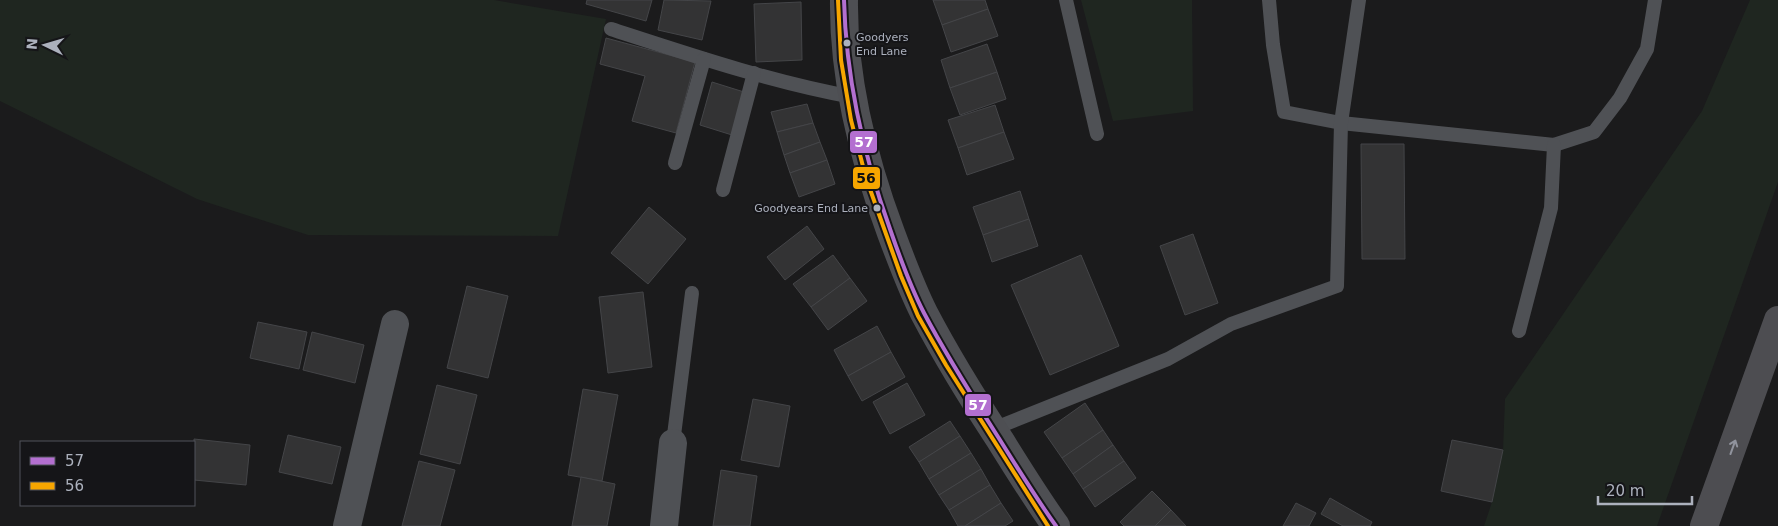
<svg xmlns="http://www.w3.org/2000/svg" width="1778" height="526" font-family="'DejaVu Sans',sans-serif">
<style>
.green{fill:#1f2620}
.building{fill:#333334;stroke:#444548}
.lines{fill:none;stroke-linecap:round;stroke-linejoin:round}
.lane{stroke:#4f5155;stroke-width:14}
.street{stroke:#4f5155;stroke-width:28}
.secondary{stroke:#4e4f53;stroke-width:28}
.highway{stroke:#4d4d51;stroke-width:28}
.bus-1-casing{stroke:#151518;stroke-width:8}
.bus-2-casing{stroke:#151518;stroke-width:8}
.bus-1{stroke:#b36fd0;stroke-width:4}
.bus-2{stroke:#f7a600;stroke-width:4}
.oneway{stroke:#90939d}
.bus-dot{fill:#acb1bd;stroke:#151518;stroke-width:2}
.labels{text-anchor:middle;stroke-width:4;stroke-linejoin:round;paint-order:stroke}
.bus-label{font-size:11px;fill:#acb1bd;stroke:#151518;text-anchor:start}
.line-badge{stroke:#151518;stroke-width:2}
.badge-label{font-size:14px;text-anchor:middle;font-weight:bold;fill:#fff}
.pale-badge-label{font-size:14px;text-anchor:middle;font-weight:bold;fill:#111}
</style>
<rect width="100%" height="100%" fill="#1b1b1c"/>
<g class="green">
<path d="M0,0h494l112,19 -48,217 -250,-1 -111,-36 -197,-98z"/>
<path d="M1081,0h111l1,111 -80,10z"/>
<path d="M1750,0h28v182l-121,344h-173l8,-24 11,-52 2,-51 197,-288z"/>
</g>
<g class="building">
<path d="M587,0h65l-6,21 -60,-17z"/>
<path d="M664,0l47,1 -9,39 -44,-10z"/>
<path d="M933,0h52l3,9 -46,16z"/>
<path d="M801,2l1,58 -46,2 -2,-58z"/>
<path d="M988,9l10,27 -47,16 -9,-27z"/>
<path d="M606,38l89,24 -19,71 -44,-12 13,-45 -45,-12z"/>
<path d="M987,44l10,28 -47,16 -9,-28z"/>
<path d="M997,72l9,27 -46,16 -10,-27z"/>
<path d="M712,82l32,10 -12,43 -32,-10z"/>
<path d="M807,104l6,19 -36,9 -6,-20z"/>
<path d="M995,105l9,27 -46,16 -10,-28z"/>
<path d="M813,123l7,19 -36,13 -7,-23z"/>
<path d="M1004,132l10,27 -47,16 -9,-27z"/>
<path d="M820,142l7,18 -37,13 -6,-18z"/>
<path d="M1361,144h43l1,115h-43z"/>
<path d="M827,160l8,24 -36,13 -9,-24z"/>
<path d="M1020,191l9,28 -46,16 -10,-28z"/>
<path d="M649,207l37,32 -38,45 -37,-31z"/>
<path d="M1029,219l9,27 -46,16 -9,-27z"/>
<path d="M807,226l17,23 -39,31 -18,-23z"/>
<path d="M1193,234l25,69 -33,12 -25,-69z"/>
<path d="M833,255l17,23 -39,29 -18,-23z"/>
<path d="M1081,255l38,91 -69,29 -39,-90z"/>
<path d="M850,278l17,23 -39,29 -17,-23z"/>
<path d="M467,286l41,10 -20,82 -41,-10z"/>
<path d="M643,292l9,75 -44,6 -9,-76z"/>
<path d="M258,322l49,10 -8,37 -49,-11z"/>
<path d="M877,326l14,26 -43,24 -14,-26z"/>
<path d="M312,332l52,13 -9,38 -52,-13z"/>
<path d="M891,352l14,25 -43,24 -14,-25z"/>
<path d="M907,383l18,32 -35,19 -17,-32z"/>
<path d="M437,385l40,10 -17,69 -40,-10z"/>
<path d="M583,389l35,6 -16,86 -34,-6z"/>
<path d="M753,399l37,7 -11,61 -38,-7z"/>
<path d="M1085,403l18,27 -41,28 -18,-26z"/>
<path d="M950,421l10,15 -41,26 -10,-15z"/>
<path d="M1103,430l10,15 -40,29 -11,-16z"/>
<path d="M288,435l53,12 -9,37 -53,-12z"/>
<path d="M960,436l11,17 -42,26 -10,-17z"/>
<path d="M194,439l56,6 -4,40 -52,-5z"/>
<path d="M1452,440l51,10 -11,52 -51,-11z"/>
<path d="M1113,445l11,16 -41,28 -10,-15z"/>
<path d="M971,453l10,16 -42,26 -10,-16z"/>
<path d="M419,461l36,9 -15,56h-38z"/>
<path d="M1124,461l12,17 -41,29 -12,-18z"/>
<path d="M981,469l9,16 -41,25 -10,-15z"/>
<path d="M721,470l36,6 -7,50h-37z"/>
<path d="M581,477l34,7 -8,42h-35z"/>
<path d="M990,485l11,18 -36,23h-7l-9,-16z"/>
<path d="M1152,491l19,19 -16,16h-31l-4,-4z"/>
<path d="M1330,498l42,24 -2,4h-27l-22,-12z"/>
<path d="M1001,503l12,18 -8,5h-40z"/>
<path d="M1296,503l20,10 -7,13h-26z"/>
<path d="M1171,510l15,16h-31z"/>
</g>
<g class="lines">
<g class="lane">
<path d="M1066,0l31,134"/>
<path d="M1269,0l4,45 11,67 57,11 213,22 40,-13 26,-34 27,-49 8,-49"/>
<path d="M611,29c80,26 160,53 242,68"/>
<path d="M675,163l29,-104"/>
<path d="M723,190l31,-117"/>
<path d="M1519,331l32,-123 3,-63"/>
<path d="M993,429l175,-70 63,-35 106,-38 4,-163 18,-123"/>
<path d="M673,443l19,-150"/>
</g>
<g class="street">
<path d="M347,526l48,-202"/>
<path d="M664,526l9,-83"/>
</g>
<path class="secondary" d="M844,0c-1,80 19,158 47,233 10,27 20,54 33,80 23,44 49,86 76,127 18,29 36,58 56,86"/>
<path class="highway" d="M1704,526l74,-206"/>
<defs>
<path id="bus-1" d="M844,0c2,80 19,154 46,229 10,29 20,57 34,84 23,44 50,86 76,127 18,29 36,58 56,86"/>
<path id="bus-2" d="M838,0l3,60 10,60 15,58 35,98 17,40 28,49 102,161"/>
</defs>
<use href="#bus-1" class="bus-1-casing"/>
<use href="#bus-2" class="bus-2-casing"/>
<use href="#bus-1" class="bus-1"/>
<use href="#bus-2" class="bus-2"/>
</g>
<defs><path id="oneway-shaft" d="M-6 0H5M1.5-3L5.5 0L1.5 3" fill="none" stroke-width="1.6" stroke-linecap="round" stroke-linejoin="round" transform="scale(1.25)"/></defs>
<use class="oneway" href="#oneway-shaft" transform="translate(1733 447) rotate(-70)"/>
<g class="bus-dot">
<circle cx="847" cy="43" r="4.5"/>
<circle cx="877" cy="208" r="4.5"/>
</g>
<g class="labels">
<g class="bus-label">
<text x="856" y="41">Goodyers<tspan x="856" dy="14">End Lane</tspan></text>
<text x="868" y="212" text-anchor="end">Goodyears End Lane</text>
</g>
</g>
<g class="line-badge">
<rect x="849" y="130" width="29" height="24" rx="5" fill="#b36fd0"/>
<rect x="852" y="166" width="29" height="24" rx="5" fill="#f7a600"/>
<rect x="964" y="393" width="28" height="24" rx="5" fill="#b36fd0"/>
</g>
<g class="badge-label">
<text x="864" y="147">57</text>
<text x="978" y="410">57</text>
</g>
<g class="pale-badge-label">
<text x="866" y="183">56</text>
</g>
<rect x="20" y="441" width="175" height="65" fill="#151518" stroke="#51535a"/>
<rect x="30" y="457" width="25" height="8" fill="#b36fd0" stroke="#51535a"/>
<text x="65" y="466" font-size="15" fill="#acb1bd">57</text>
<rect x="30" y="482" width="25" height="8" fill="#f7a600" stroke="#51535a"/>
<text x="65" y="491" font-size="15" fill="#acb1bd">56</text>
<g transform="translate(45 45) rotate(275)" stroke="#151518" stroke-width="4" paint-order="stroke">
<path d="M0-4L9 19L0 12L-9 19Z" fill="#acb1bd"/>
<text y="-8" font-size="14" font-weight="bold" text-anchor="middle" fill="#acb1bd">N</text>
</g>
<path d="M1598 496v8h94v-8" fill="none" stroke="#acb1bd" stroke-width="2.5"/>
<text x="1606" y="496" font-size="15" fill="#acb1bd" stroke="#151518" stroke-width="4" paint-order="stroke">20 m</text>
</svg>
